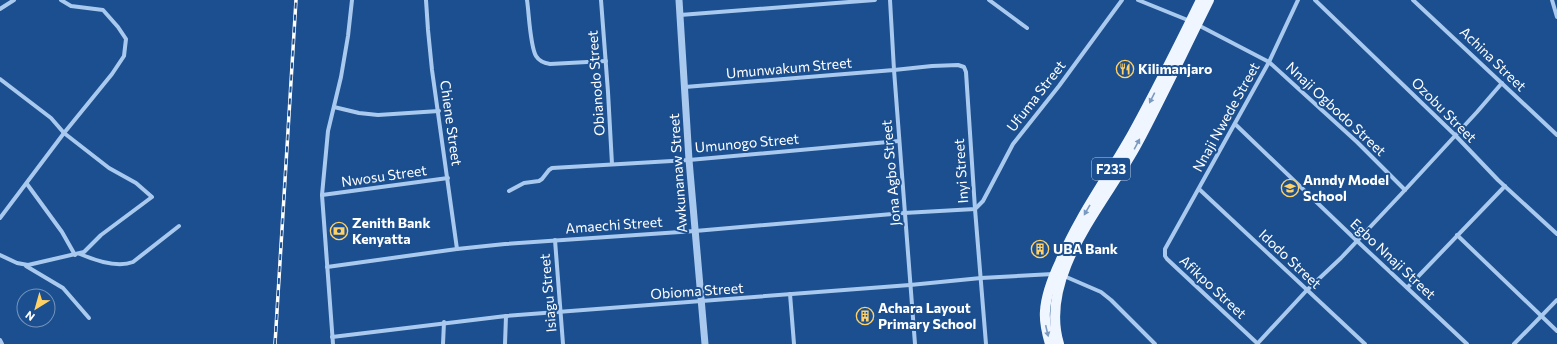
<svg xmlns="http://www.w3.org/2000/svg" width="1557" height="344" font-family="Commissioner,sans-serif">
<style>
.lines{fill:none;stroke-linecap:round;stroke-linejoin:round}
.minor{stroke:#a9c9ee;stroke-width:4}
.tertiary{stroke:#a9c9ee;stroke-width:7}
.primary{stroke:#f0f6ff;stroke-width:10}
.rail-casing{stroke:#fff;stroke-width:3.5}
.rail{stroke:#1b4f8f;stroke-width:2;stroke-dasharray:6;stroke-linecap:butt}
.oneway{fill:#7b9ac1}
.labels{text-anchor:middle;stroke-width:4;stroke-linejoin:round;paint-order:stroke}
.shield{fill:#1b4f8f;stroke:#bbcadd;stroke-width:1}
.shield-label{font-size:13px;font-weight:bold;fill:#fff}
.street-label{font-size:14px;fill:#fff;stroke:#1b4f8f}
.poi-label{font-size:14px;font-weight:bold;fill:#fff;stroke:#1b4f8f;text-anchor:start}
</style>
<rect width="100%" height="100%" fill="#1b4f8f"/>
<g class="lines">
<g class="minor">
<path d="M426,0l2,30 4,40 25,179"/>
<path d="M527,0c2,13 3,46 9,56 3,5 8,7 14,8l56,-3"/>
<path d="M601,0l7,92 4,72"/>
<path d="M890,0l4,70 21,274"/>
<path d="M989,0l38,28"/>
<path d="M1138,0l52,21"/>
<path d="M1315,0l140,135 43,45 59,54"/>
<path d="M1413,0l144,135"/>
<path d="M1552,0l5,17"/>
<path d="M0,9l14,-9"/>
<path d="M680,15l195,-15"/>
<path d="M1198,25l71,37 88,80 48,48"/>
<path d="M0,79l51,39 13,15 45,35 27,15 16,14 -51,38 -17,17 -56,13 -11,-2 -17,-8"/>
<path d="M685,87l209,-17 38,-4 26,-1 6,2 2,5 9,137 11,135"/>
<path d="M334,107l25,6 19,2 61,-4"/>
<path d="M1235,124l121,116 111,104"/>
<path d="M27,184l35,48 13,23"/>
<path d="M1199,189l166,155"/>
<path d="M509,191l15,-8 15,-2 3,-2 7,-9 3,-2 137,-8 210,-19"/>
<path d="M322,195l126,-17"/>
<path d="M0,218l64,-85 48,-59 12,-18 2,-17 -8,-12 -15,-17 -32,-4 -10,-6"/>
<path d="M1457,235l100,96"/>
<path d="M555,240l8,104"/>
<path d="M80,254c14,6 38,14 53,8l46,-36"/>
<path d="M26,266l37,22 26,30"/>
<path d="M327,267l130,-18 48,-5 190,-13 209,-18 71,-4 8,-8 30,-57 46,-58 63,-86"/>
<path d="M1064,276l37,16 10,8 44,44"/>
<path d="M1408,287l97,-101"/>
<path d="M790,294l4,50"/>
<path d="M332,337l174,-21 404,-31 71,-7 72,-4"/>
<path d="M0,340l2,4"/>
<path d="M333,344l-11,-149 6,-64 13,-54 7,-41 4,-36"/>
<path d="M443,344l1,-22"/>
<path d="M505,344l1,-28"/>
<path d="M1257,344l50,-54 34,-32 64,-68 72,-78 25,-29"/>
<path d="M1258,344l-91,-85 -2,-3v-7l104,-187 29,-62"/>
<path d="M1514,344l43,-44"/>
</g>
<path class="tertiary" d="M679,0l10,160 16,184"/>
<g class="primary">
<path d="M1050,344c-3,-10 -6,-22 -5,-33 1,-17 8,-34 15,-49 19,-46 49,-86 73,-129 24,-44 46,-88 68,-133"/>
<path d="M1059,344c-21,-70 47,-142 78,-200 25,-47 48,-96 72,-144"/>
</g>
<defs>
<path id="rail" d="M275,344l21,-344"/>
</defs>
<use href="#rail" class="rail-casing"/>
<use href="#rail" class="rail"/>
</g>
<defs><path id="oneway-solid" d="M-6-.8H1V-3.2L6.5 0L1 3.2V.8H-6Z"/></defs>
<g class="oneway">
<use href="#oneway-solid" transform="translate(1152 98) rotate(117)"/>
<use href="#oneway-solid" transform="translate(1137 144) rotate(-62)"/>
<use href="#oneway-solid" transform="translate(1087 210) rotate(120)"/>
<use href="#oneway-solid" transform="translate(1047 331) rotate(77)"/>
</g>
<defs>
<symbol id="restaurant-ring" viewBox="-11 -11 22 22"><circle r="9.5" fill="#1b4f8f" stroke="#ffd166" stroke-width="1.5"/><path d="M-5-6h1v4h1v-4h1v4h1v-4h1v5L-1.5 .5V6h-2V.5L-5-1ZM5-6V6H3V1.5H1.5Q1.5-4 5-6Z" fill="#ffd166"/></symbol>
<symbol id="school-ring" viewBox="-11 -11 22 22"><circle r="9.5" fill="#1b4f8f" stroke="#ffd166" stroke-width="1.5"/><path d="M0-5L7-2L0 1L-7-2ZM-4 1L0 2.5L4 1V4Q0 6-4 4Z" fill="#ffd166"/></symbol>
<symbol id="bank-ring" viewBox="-11 -11 22 22"><circle r="9.5" fill="#1b4f8f" stroke="#ffd166" stroke-width="1.5"/><path d="M-6-4H6V4H-6ZM0-2.3a2.3 2.3 0 1 0 0 4.6a2.3 2.3 0 1 0 0-4.6Z" fill="#ffd166"/></symbol>
<symbol id="building-ring" viewBox="-11 -11 22 22"><circle r="9.5" fill="#1b4f8f" stroke="#ffd166" stroke-width="1.5"/><path d="M-4-6H4V6H1V3H-1V6H-4ZM-2.5-4.3h1.7v1.8h-1.7ZM.8-4.3h1.7v1.8H.8ZM-2.5-1h1.7V.8h-1.7ZM.8-1h1.7V.8H.8Z" fill="#ffd166"/></symbol>
</defs>
<g fill-rule="evenodd">
<use href="#restaurant-ring" x="1115" y="59" width="20" height="20"/>
<use href="#school-ring" x="1280" y="178" width="20" height="20"/>
<use href="#bank-ring" x="329" y="221" width="20" height="20"/>
<use href="#building-ring" x="1030" y="239" width="20" height="20"/>
<use href="#building-ring" x="855" y="306" width="20" height="20"/>
</g>
<g class="labels">
<rect class="shield" x="1092" y="158" width="38" height="22" rx="3"/>
<g class="shield-label">
<text x="1111" y="174">F233</text>
</g>
<g class="street-label">
<text transform="translate(1493 59) rotate(44)" y="5">Achina Street</text>
<text transform="translate(789 68) rotate(-5)" y="5">Umunwakum Street</text>
<text transform="translate(596 83) rotate(-94)" y="5">Obianodo Street</text>
<text transform="translate(1036 96) rotate(-52)" y="5">Ufuma Street</text>
<text transform="translate(1336 109) rotate(43)" y="5">Nnaji Ogbodo Street</text>
<text transform="translate(1444 110) rotate(45)" y="5">Ozobu Street</text>
<text transform="translate(1226 117) rotate(-61)" y="5">Nnaji Nwede Street</text>
<text transform="translate(451 123) rotate(82)" y="5">Chiene Street</text>
<text transform="translate(747 143) rotate(-5)" y="5">Umunogo Street</text>
<text transform="translate(961 171) rotate(-94)" y="5">Inyi Street</text>
<text transform="translate(678 173) rotate(-94)" y="5">Awkunanaw Street</text>
<text transform="translate(891 173) rotate(-95)" y="5">Jona Agbo Street</text>
<text transform="translate(384 176) rotate(-8)" y="5">Nwosu Street</text>
<text transform="translate(614 225) rotate(-4)" y="5">Amaechi Street</text>
<text transform="translate(1290 259) rotate(43)" y="5">Idodo Street</text>
<text transform="translate(1393 259) rotate(43)" y="5">Egbo Nnaji Street</text>
<text transform="translate(1213 287) rotate(43)" y="5">Afikpo Street</text>
<text transform="translate(697 291) rotate(-4)" y="5">Obioma Street</text>
<text transform="translate(548 293) rotate(-95)" y="5">Isiagu Street</text>
</g>
<g class="poi-label">
<text x="1138" y="74">Kilimanjaro</text>
<text x="1303" y="185">Anndy Model<tspan x="1303" dy="16">School</tspan></text>
<text x="352" y="228">Zenith Bank<tspan x="352" dy="16">Kenyatta</tspan></text>
<text x="1053" y="254">UBA Bank</text>
<text x="878" y="313">Achara Layout<tspan x="878" dy="16">Primary School</tspan></text>
</g>
</g>
<g transform="translate(36 308) rotate(217)"><circle r="19" fill="#1b4f8f" stroke="#7695bc"/>
<path d="M0-3L7 15L0 10L-7 15Z" fill="#ffd166"/>
<text y="-6" font-size="11" font-weight="bold" text-anchor="middle" fill="#ffffff">N</text>
</g>
</svg>
